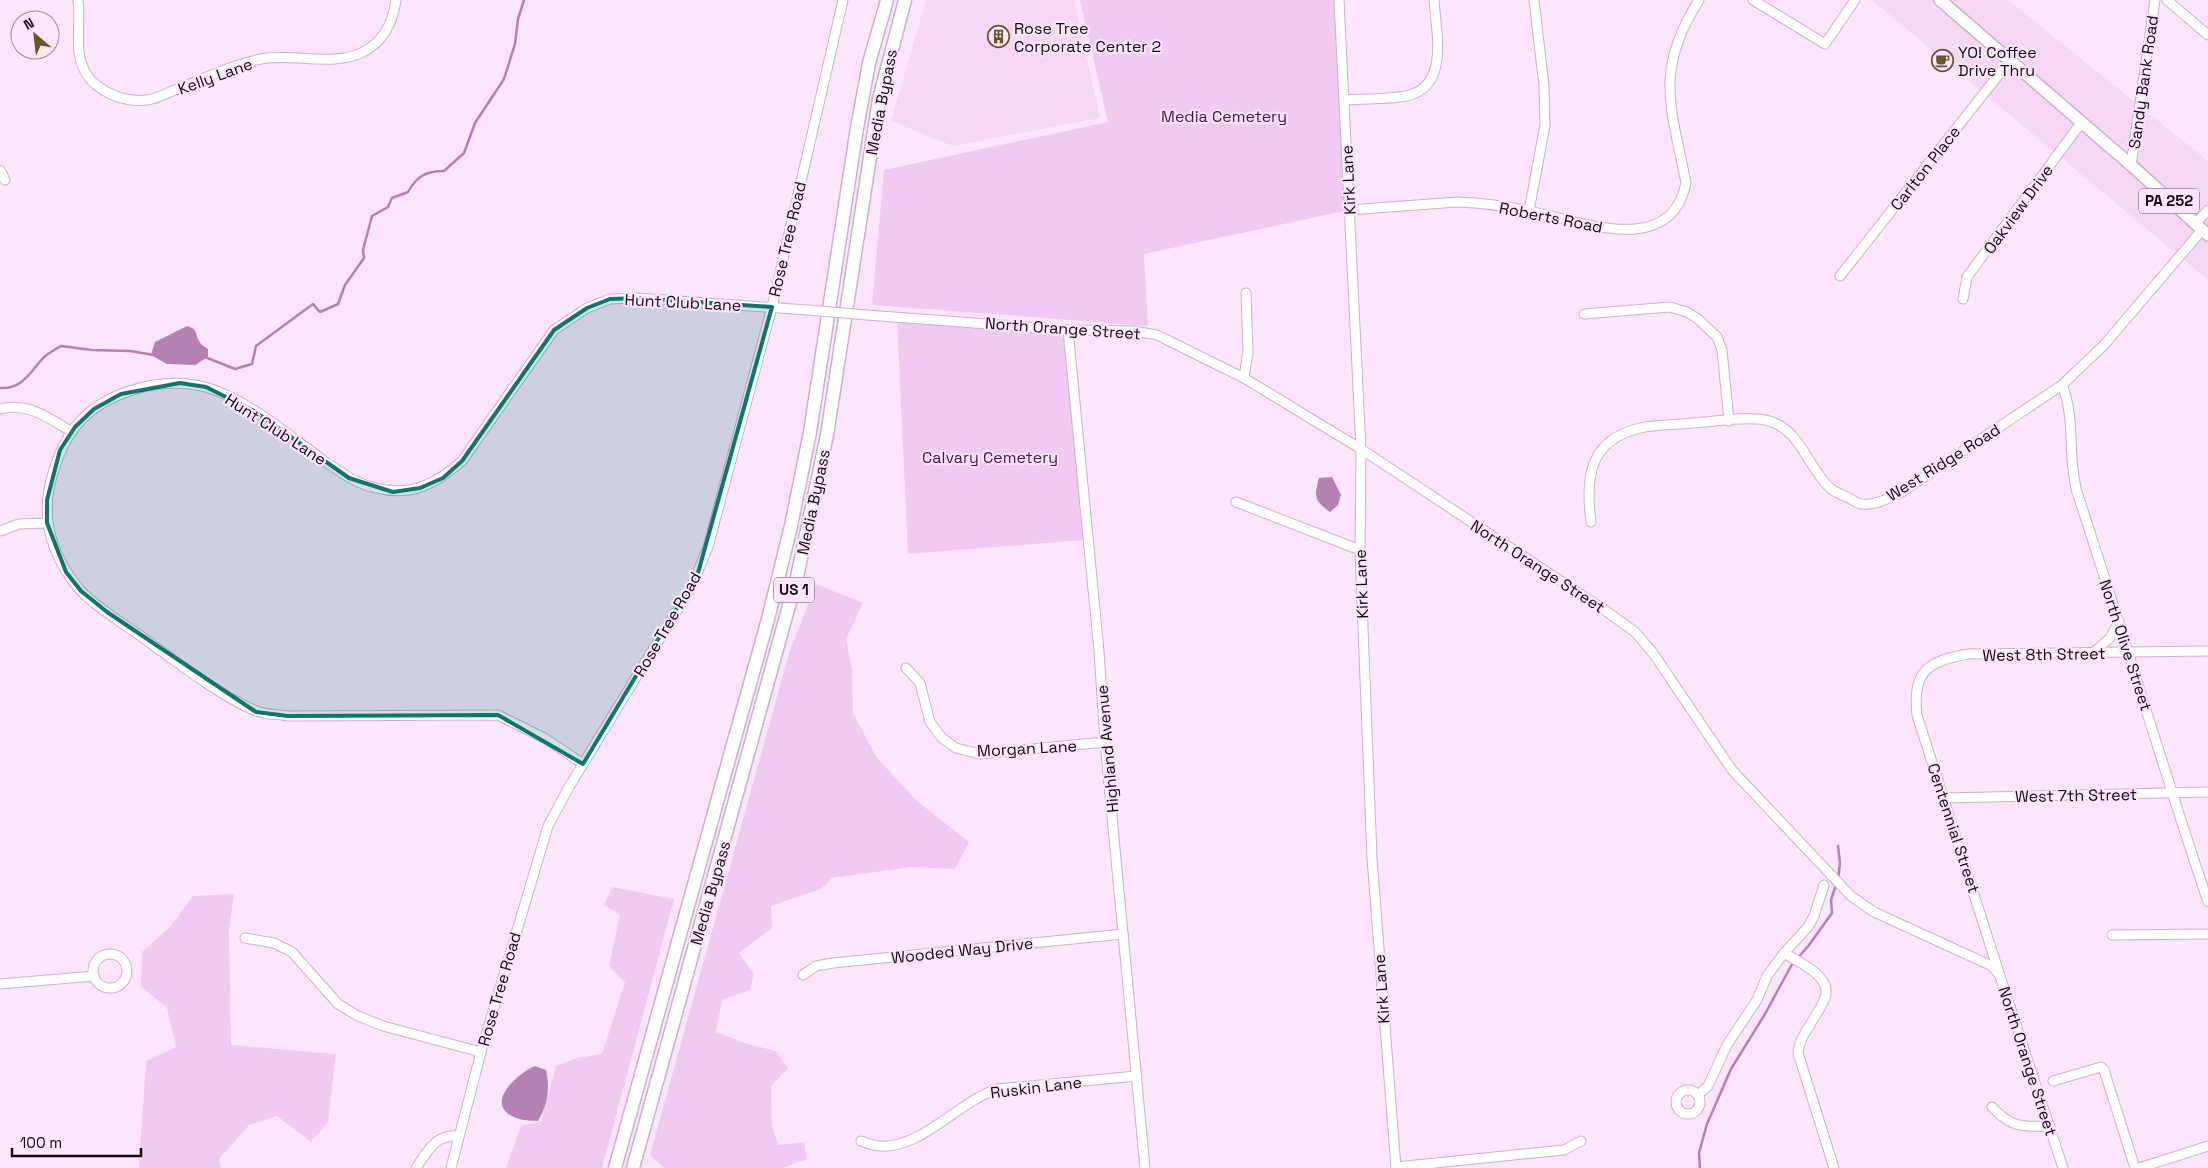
<svg xmlns="http://www.w3.org/2000/svg" width="2208" height="1168" font-family="'Space Grotesk',sans-serif">
<style>
.built{fill:#f6d7f5}
.green{fill:#f1caf1}
.water{fill:#b382b3}
.lines{fill:none;stroke-linecap:round;stroke-linejoin:round}
.stream{stroke:#b382b3;stroke-width:2.5}
.minor-casing{stroke:#c9b1c8;stroke-width:11}
.major-casing{stroke:#c9b1c8;stroke-width:14}
.highway-casing{stroke:#c9b1c8;stroke-width:15}
.minor{stroke:#fff;stroke-width:9}
.major{stroke:#fff;stroke-width:11}
.highway{stroke:#fff;stroke-width:12}
.minor-bridge-casing{stroke:#c9b1c8;stroke-width:11;stroke-linecap:butt}
.minor-bridge{stroke:#fff;stroke-width:9}
.marked{fill:#0f766e;fill-opacity:0.2;stroke:#0f766e;stroke-width:4;stroke-linejoin:round}
.labels{text-anchor:middle;stroke-width:4.5;stroke-linejoin:round;paint-order:stroke}
.shield{fill:#fee5fe;stroke:#584b58;stroke-width:1}
.shield-label{font-size:15px;font-weight:bold;fill:#110911}
.poi-label{font-size:16px;fill:#110911;stroke:#fee5fe;text-anchor:start}
.street-label{font-size:16px;fill:#110911;stroke:#fee5fe}
.park-label{font-size:16px;fill:#4a0e4c;stroke:#fee5fe}
</style>
<rect width="100%" height="100%" fill="#fee5fe"/>
<g class="built">
<path d="M926,0h148l26,118 -147,28 -62,-25z"/>
<path d="M1872,0h136l200,161v119z"/>
</g>
<g class="green">
<path d="M1080,0h254l10,211 -200,43 4,72 -276,-21 12,-135 224,-48z"/>
<path d="M897,321l158,12 6,3 5,6 18,198 -176,14z"/>
<path d="M816,584l47,19 -17,36 6,32 1,42 24,45 40,43 52,41 -14,27 -44,-2 -79,11 -11,11 -50,17 1,22 -33,25 15,21 -4,16 -28,10 -6,32 31,12 29,7 12,17 -17,18 1,41 7,18 25,-3 3,17 -25,9h-118l-14,-13 140,-505z"/>
<path d="M612,887l62,12 -72,269h-96l15,-42 20,-5 15,-55 21,-8 25,-4 23,-72 -16,-16 11,-51 -16,-10z"/>
<path d="M234,894l-5,35 2,116 105,9 -8,68 -17,20 -34,-26 -28,9 -30,34 2,9h-82l7,-107 30,-14 -9,-39 -26,-22 1,-34 28,-25 23,-31z"/>
</g>
<g class="water">
<path d="M187,326c10,3 8,6 12,15 1,3 6,6 9,8v8l-13,8 -28,-1 -16,-9 4,-13z"/>
<path d="M1332,477l9,18 -3,10 -8,7c-16,-11 -16,-16 -11,-34z"/>
<path d="M535,1066l11,4c4,19 2,34 -8,51 -10,0 -23,-1 -31,-8 -18,-16 15,-42 28,-47z"/>
</g>
<g class="lines">
<g class="stream">
<path d="M205,357l30,12 17,-5 4,-18 57,-42 7,8 18,-8 7,-19 19,-27 -1,-8 9,-34 16,-9 4,-9 16,-6c9,-16 18,-21 36,-21l20,-18 11,-30 29,-44 11,-35 3,-25 6,-19"/>
<path d="M0,388c23,1 30,-16 44,-31 5,-4 12,-8 17,-11l31,4 38,1 24,4"/>
<path d="M1838,880l2,-17 -2,-17"/>
<path d="M1700,1168l-1,-15 8,-29 24,-55 34,-55 26,-48 18,-21 23,-32 -1,-13 5,-15"/>
</g>
<defs>
<g id="minor">
<path d="M78,0c4,27 -8,62 16,83 15,13 33,19 53,17 9,-1 20,-7 28,-10 27,-10 58,-26 86,-31 31,-6 74,8 102,-7 20,-10 30,-30 33,-52"/>
<path d="M1339,0l22,449 -1,101 12,308 24,310"/>
<path d="M1753,0l72,44 30,-44"/>
<path d="M2167,0l41,35"/>
<path d="M1344,100c20,-2 42,0 62,-4 44,-9 30,-63 28,-96"/>
<path d="M2131,165l24,-165"/>
<path d="M0,170l5,10"/>
<path d="M1349,210l108,-8c24,1 49,4 72,9 51,10 142,48 157,-28 -15,-77 -32,-112 13,-183"/>
<path d="M1529,211l16,-86 -1,-39 -10,-86"/>
<path d="M2195,224l13,-14"/>
<path d="M1840,276l171,-217"/>
<path d="M1963,299l4,-22 114,-154"/>
<path d="M1584,314l86,-7 17,5 11,7 19,18 5,13 7,71"/>
<path d="M867,315l201,15 65,1 24,4 87,43 117,71 245,162 29,21 18,21 79,117 119,126 23,16 118,54 8,10 63,192"/>
<path d="M1068,330l31,321 6,91 40,426"/>
<path d="M1244,378l4,-27 -2,-58"/>
<path d="M2062,385c14,33 5,72 15,107 45,137 85,274 131,410"/>
<path d="M0,409c28,-7 49,9 72,23"/>
<path d="M1236,502l124,48"/>
<path d="M1591,522c-6,-44 -2,-82 49,-94 16,-4 36,-3 53,-5 21,-1 51,-7 72,-3 34,6 42,46 64,67 5,5 13,8 20,11 4,2 9,6 13,6 13,2 29,-7 40,-12l160,-107 42,-40 98,-115"/>
<path d="M0,531l19,-7 28,-1"/>
<path d="M2093,653l17,-15 9,-17"/>
<path d="M906,668l14,15 10,39 12,16 14,10 24,6 125,-12"/>
<path d="M583,764l-37,-25 -48,-24 -210,1c-10,-2 -24,-1 -34,-6 -39,-17 -77,-48 -112,-73 -21,-15 -45,-29 -62,-47 -11,-13 -19,-26 -25,-41 -10,-25 -10,-50 -2,-76 5,-17 11,-32 22,-46 29,-36 87,-51 130,-40 41,11 83,48 118,73 16,11 33,24 53,28 35,9 60,-4 86,-27l92,-131 33,-22 23,-9 27,-1 170,12"/>
<path d="M1944,798l264,-6"/>
<path d="M2112,935l96,-1"/>
<path d="M245,938l29,5 18,9 46,52 20,12 25,10 98,26"/>
<path d="M1784,953c13,8 45,22 42,41 -2,11 -11,21 -16,31 -6,9 -11,17 -12,28l36,115"/>
<circle cx="110" cy="971" r="17"/>
<path d="M1999,973l-82,-258c-5,-43 10,-54 51,-61l240,-3"/>
<path d="M803,975l13,-9 17,-3 290,-29"/>
<path d="M0,984l94,-8"/>
<path d="M2053,1081l48,-14 3,3 31,98"/>
<circle cx="1688" cy="1102" r="12"/>
<path d="M1698,1095l10,-9 19,-41 30,-45 10,-24 17,-23 24,-26 6,-11 10,-31"/>
<path d="M1992,1107c20,21 29,20 58,19"/>
<path d="M861,1141c6,2 13,5 19,5 42,3 78,-45 118,-57l139,-13"/>
<path d="M1396,1167l168,-17 17,-9"/>
<path d="M416,1168c12,-18 20,-34 43,-32"/>
<path d="M451,1168l30,-116 67,-226 21,-39 123,-201 16,-39 64,-240 71,-307"/>
<path d="M2139,1168l69,-22"/>
</g>
<path id="major" d="M1940,0l191,165 77,70"/>
<g id="highway">
<path d="M615,1168l153,-549 23,-93 19,-94 47,-304 12,-65 18,-63"/>
<path d="M633,1168l164,-591 30,-142 52,-336 26,-99"/>
</g>
</defs>
<use href="#minor" class="minor-casing"/>
<use href="#major" class="major-casing"/>
<use href="#highway" class="highway-casing"/>
<use href="#minor" class="minor"/>
<use href="#major" class="major"/>
<use href="#highway" class="highway"/>
<defs>
<path id="minor-bridge" d="M807,310l60,5"/>
</defs>
<use href="#minor-bridge" class="minor-bridge-casing"/>
<use href="#minor-bridge" class="minor-bridge"/>
</g>
<path class="marked" d="M637,298l135,9 -74,266 -115,191 -85,-49 -210,1 -32,-4 -149,-100 -26,-21 -15,-19 -19,-49v-23l13,-50 15,-23 19,-18 27,-15 59,-11 26,4 48,24 95,67 44,14 27,-4 23,-10 19,-17 92,-131 33,-22 23,-9z"/>
<defs>
<symbol id="building-ring" viewBox="-11 -11 22 22"><circle r="9.5" fill="#fee5fe" stroke="#675825" stroke-width="1.5"/><path d="M-4-6H4V6H1V3H-1V6H-4ZM-2.5-4.3h1.7v1.8h-1.7ZM.8-4.3h1.7v1.8H.8ZM-2.5-1h1.7V.8h-1.7ZM.8-1h1.7V.8H.8Z" fill="#675825"/></symbol>
<symbol id="cafe-ring" viewBox="-11 -11 22 22"><circle r="9.5" fill="#fee5fe" stroke="#675825" stroke-width="1.5"/><path d="M-5.5-4.5H6V0H3Q3 3.5 0 3.5H-2.5Q-5.5 3.5-5.5 0ZM3-3.2v2h1.7v-2ZM-6 4.5H4V6H-6Z" fill="#675825"/></symbol>
</defs>
<g fill-rule="evenodd">
<use href="#building-ring" x="986" y="24" width="25" height="25"/>
<use href="#cafe-ring" x="1930" y="48" width="25" height="25"/>
</g>
<g class="labels">
<g class="shield">
<rect x="2139" y="188.5" width="60" height="25" rx="4"/>
<rect x="774" y="577.5" width="40" height="25" rx="4"/>
</g>
<g class="shield-label">
<text x="2169" y="206">PA 252</text>
<text x="794" y="595">US 1</text>
</g>
<g class="poi-label">
<text x="1014" y="34">Rose Tree<tspan x="1014" dy="18">Corporate Center 2</tspan></text>
<text x="1958" y="58">YO! Coffee<tspan x="1958" dy="18">Drive Thru</tspan></text>
</g>
<g class="street-label">
<text transform="translate(215 76) rotate(-20)" y="6">Kelly Lane</text>
<text transform="translate(2143 82) rotate(-82)" y="6">Sandy Bank Road</text>
<text transform="translate(881 102) rotate(-79)" y="6">Media Bypass</text>
<text transform="translate(1925 168) rotate(-52)" y="6">Carlton Place</text>
<text transform="translate(1348 180) rotate(-93)" y="6">Kirk Lane</text>
<text transform="translate(2018 209) rotate(-54)" y="6">Oakview Drive</text>
<text transform="translate(1551 217) rotate(11)" y="6">Roberts Road</text>
<text transform="translate(787 239) rotate(-77)" y="6">Rose Tree Road</text>
<text transform="translate(683 302) rotate(3)" y="6">Hunt Club Lane</text>
<text transform="translate(1063 328) rotate(4)" y="6">North Orange Street</text>
<text transform="translate(276 429) rotate(33)" y="6">Hunt Club Lane</text>
<text transform="translate(1943 462) rotate(-32)" y="6">West Ridge Road</text>
<text transform="translate(813 502) rotate(-78)" y="6">Media Bypass</text>
<text transform="translate(1538 566) rotate(33)" y="6">North Orange Street</text>
<text transform="translate(1361 584) rotate(-92)" y="6">Kirk Lane</text>
<text transform="translate(667 624) rotate(-60)" y="6">Rose Tree Road</text>
<text transform="translate(2126 645) rotate(72)" y="6">North Olive Street</text>
<text transform="translate(2044 654) rotate(-1)" y="6">West 8th Street</text>
<text transform="translate(1027 748) rotate(-3)" y="6">Morgan Lane</text>
<text transform="translate(1107 749) rotate(-95)" y="6">Highland Avenue</text>
<text transform="translate(2076 795) rotate(-1)" y="6">West 7th Street</text>
<text transform="translate(1954 828) rotate(72)" y="6">Centennial Street</text>
<text transform="translate(710 893) rotate(-74)" y="6">Media Bypass</text>
<text transform="translate(962 950) rotate(-6)" y="6">Wooded Way Drive</text>
<text transform="translate(499 989) rotate(-74)" y="6">Rose Tree Road</text>
<text transform="translate(1381 989) rotate(-94)" y="6">Kirk Lane</text>
<text transform="translate(2028 1061) rotate(72)" y="6">North Orange Street</text>
<text transform="translate(1036 1087) rotate(-7)" y="6">Ruskin Lane</text>
</g>
<g class="park-label">
<text x="1224" y="122">Media Cemetery</text>
<text x="990" y="463">Calvary Cemetery</text>
</g>
</g>
<g transform="translate(35 35) rotate(332)"><circle r="24" fill="#fee5fe" stroke="#9f8d9f"/>
<path d="M0-4L9 19L0 12L-9 19Z" fill="#675825"/>
<text y="-8" font-size="14" font-weight="bold" text-anchor="middle" fill="#110911">N</text>
</g>
<path d="M12 1148v8h129v-8" fill="none" stroke="#110911" stroke-width="2.5"/>
<text x="20" y="1148" font-size="15" fill="#110911" stroke="#fee5fe" stroke-width="4" paint-order="stroke">100 m</text>
</svg>
